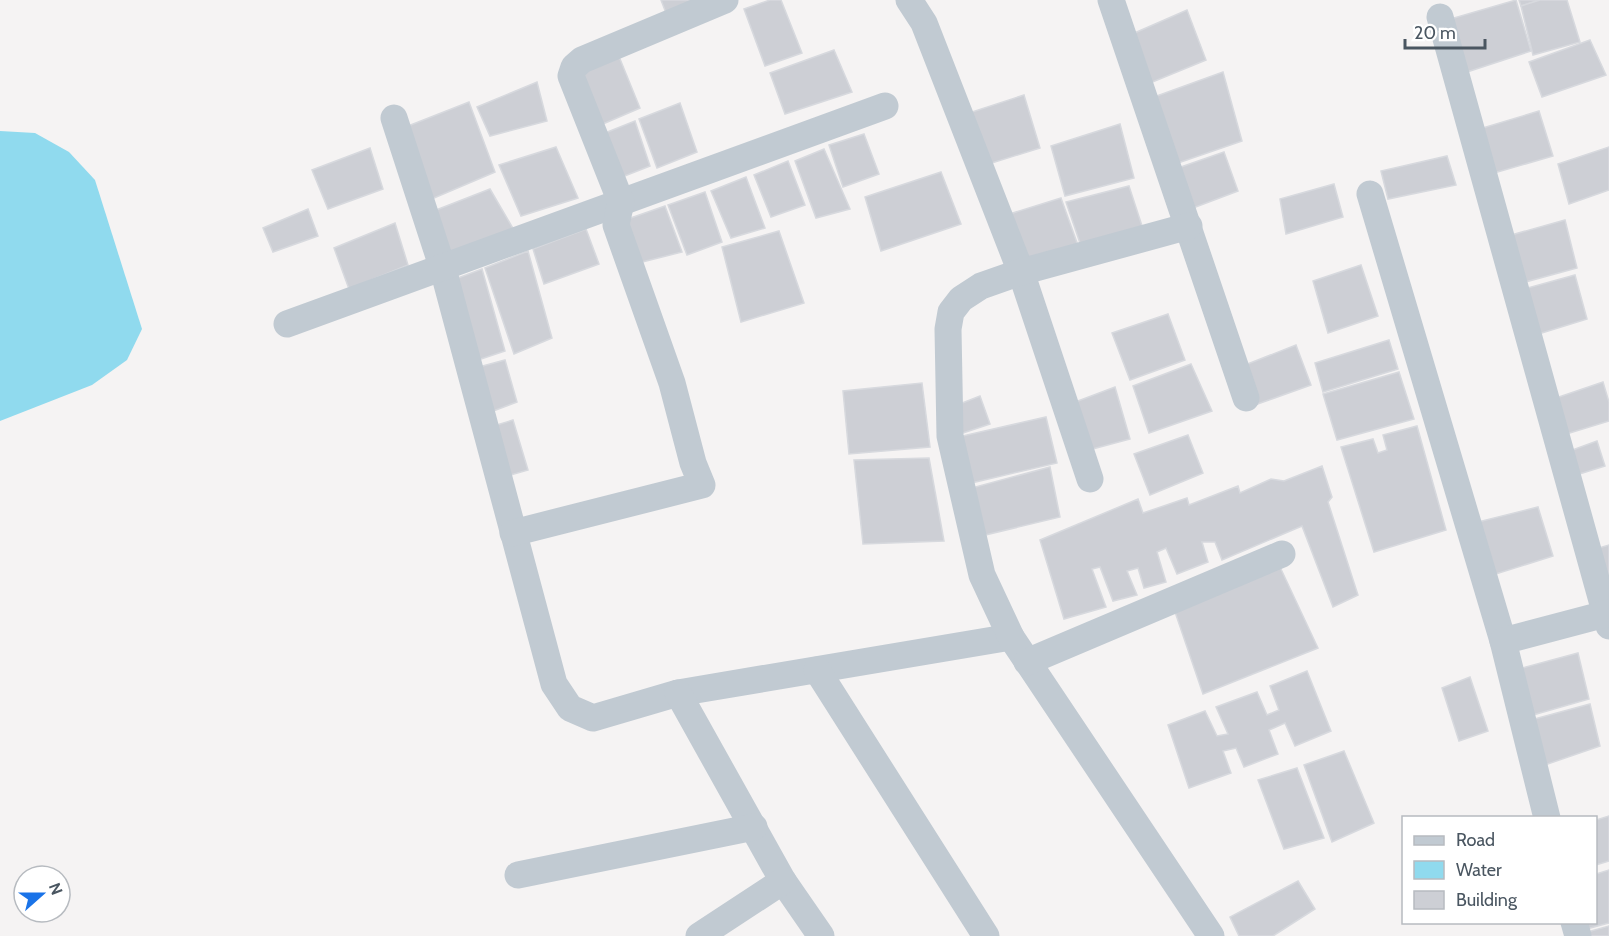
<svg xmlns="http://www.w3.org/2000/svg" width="1609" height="936" font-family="Cabin,sans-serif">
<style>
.water{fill:#90daee}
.building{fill:#cdcfd5;stroke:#d7d9de;stroke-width:1.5}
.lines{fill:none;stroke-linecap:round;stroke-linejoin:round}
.minor{stroke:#c1cad2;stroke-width:27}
</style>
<rect width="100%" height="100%" fill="#f5f3f3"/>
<path class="water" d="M0,131l35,2 34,19 26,28 47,149 -15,31 -35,25 -92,36z"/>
<g class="building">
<path d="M661,0h41l-36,13z"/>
<path d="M770,0h11l21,53 -37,13 -21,-57z"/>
<path d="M1516,0l15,51 -70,23 -14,-54z"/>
<path d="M1519,0h21l-19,6z"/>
<path d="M1540,0h27l13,42 -47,13 -12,-49z"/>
<path d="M1187,10l19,50 -56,23 -20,-48z"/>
<path d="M1590,40l16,35 -64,22 -13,-35z"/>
<path d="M834,50l18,42 -67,22 -15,-41z"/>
<path d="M618,54l22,54 -44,19 -20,-55z"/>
<path d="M1223,72l19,69 -67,23 -21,-67z"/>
<path d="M537,82l10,39 -57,15 -13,-29z"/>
<path d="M1024,95l16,53 -58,18 -19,-51z"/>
<path d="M469,102l26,70 -68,29 -24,-73z"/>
<path d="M680,103l17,49 -40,16 -18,-49z"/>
<path d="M1539,111l14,45 -66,19 -11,-45z"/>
<path d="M635,121l15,45 -33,13 -17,-44z"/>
<path d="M1120,124l14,54 -69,18 -14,-50z"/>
<path d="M864,134l15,40 -36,13 -14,-42z"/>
<path d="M556,147l22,51 -57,18 -22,-51z"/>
<path d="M1609,147v43l-40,14 -11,-40z"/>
<path d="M370,148l13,41 -55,20 -16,-39z"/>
<path d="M824,149l26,60 -34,9 -21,-57z"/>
<path d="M1224,152l14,39 -45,17 -15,-40z"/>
<path d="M1447,156l9,29 -68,14 -7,-28z"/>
<path d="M788,161l17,44 -34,12 -17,-42z"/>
<path d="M941,172l20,52 -80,27 -16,-54z"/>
<path d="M746,177l19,51 -34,10 -20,-47z"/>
<path d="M1334,184l9,33 -57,17 -6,-35z"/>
<path d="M1129,186l15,46 -62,17 -16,-47z"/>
<path d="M490,189l24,41 -68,26 -15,-44z"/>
<path d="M705,192l17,50 -35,13 -19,-50z"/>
<path d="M1061,198l19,53 -58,16 -19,-51z"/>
<path d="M665,206l17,46 -44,11 -16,-42z"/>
<path d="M308,209l10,27 -45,16 -10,-24z"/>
<path d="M1565,220l12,48 -59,16 -14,-47z"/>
<path d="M395,223l13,42 -59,24 -15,-41z"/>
<path d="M586,229l13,35 -55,20 -11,-35z"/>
<path d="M779,231l25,72 -63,19 -19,-75z"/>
<path d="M528,251l24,87 -38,16 -29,-86z"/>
<path d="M1361,265l17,51 -50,17 -15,-52z"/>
<path d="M482,269l23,82 -33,11 -22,-81z"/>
<path d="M1575,275l12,44 -55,17 -12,-46z"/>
<path d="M1168,314l17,46 -55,20 -18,-47z"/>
<path d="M1389,340l9,29 -75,23 -8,-29z"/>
<path d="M1296,345l15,40 -59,21 -12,-39z"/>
<path d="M505,360l12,42 -29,11 -13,-45z"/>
<path d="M1191,364l21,47 -63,22 -16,-47z"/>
<path d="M1399,372l15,47 -77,21 -14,-46z"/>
<path d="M1603,382l6,20v19l-46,14 -10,-36z"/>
<path d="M922,383l8,64 -81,7 -6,-63z"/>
<path d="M1115,387l15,52 -45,12 -15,-47z"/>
<path d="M980,396l10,28 -33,11 -5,-28z"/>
<path d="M1046,417l11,46 -90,21 -9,-47z"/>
<path d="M513,420l15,50 -24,7 -14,-50z"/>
<path d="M1417,426l29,104 -72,22 -33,-105 32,-8 5,14 9,-3 -4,-15z"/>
<path d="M1188,435l15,38 -53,22 -16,-41z"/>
<path d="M1597,441l8,25 -32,10 -6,-24z"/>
<path d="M929,458l15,83 -81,3 -9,-84z"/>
<path d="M1322,466l10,31 -4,5 30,93 -25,12 -31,-81 -80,34 -7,-18h-13l6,20 -31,12 -11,-26 -9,4 9,30 -22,6 -6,-20 -11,3 10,24 -24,6 -13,-34 -8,2 14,38 -42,12 -24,-79 98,-41 5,14 44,-15 2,7 49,-19 2,7 31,-14 13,2z"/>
<path d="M1050,467l10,50 -83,20 -9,-48z"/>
<path d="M1538,507l15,49 -67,21 -16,-53z"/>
<path d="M1609,545v63l-17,-58z"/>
<path d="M1280,567l38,81 -115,46 -28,-82z"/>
<path d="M1578,653l11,46 -63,18 -11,-47z"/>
<path d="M1307,671l24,60 -36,15 -10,-23 -16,7 9,24 -34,13 -8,-19 -13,3 8,22 -42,15 -21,-63 37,-14 12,25 11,-2 -12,-27 41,-15 10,23 12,-5 -9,-24z"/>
<path d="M1470,677l18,54 -29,10 -17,-53z"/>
<path d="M1590,704l10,42 -61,21 -12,-46z"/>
<path d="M1344,751l30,72 -42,19 -28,-77z"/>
<path d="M1297,768l27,70 -40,11 -26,-69z"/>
<path d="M1609,816v45l-13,4v-45z"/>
<path d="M1609,870v53l-30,8 -2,-9h19v-48z"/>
<path d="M1298,881l17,28 -42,27h-34l-9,-19z"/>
<path d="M1609,926v10h-29v-2z"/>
</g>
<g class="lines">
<g class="minor">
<path d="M909,0l15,23 97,249 69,207"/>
<path d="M1111,0l135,398"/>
<path d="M1440,17l169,609"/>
<path d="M394,118l49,151 111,415 16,24 23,10 85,-25 333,-56"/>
<path d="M1370,194l133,447"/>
<path d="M1189,226l-168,46 -40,14 -20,13 -10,13 -3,17 2,107 32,139 29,62 200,299"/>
<path d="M287,324l598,-218"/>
<path d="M513,533l189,-48 -9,-22 -21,-80 -56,-158 5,-23 -50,-126 3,-9 8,-7 143,-60"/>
<path d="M1027,662l255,-108"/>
<path d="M817,670l169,266"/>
<path d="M678,693l105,188 38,55"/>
<path d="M1547,818l-44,-177 106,-28"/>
<path d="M518,875l236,-48"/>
<path d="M1574,922l4,14"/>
<path d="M699,936l84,-55"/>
</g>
</g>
<rect x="1402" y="816" width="195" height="108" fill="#ffffff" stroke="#b7bbc0" stroke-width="1.5"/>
<rect x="1414" y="836" width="30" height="9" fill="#c1cad2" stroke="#b7bbc0" stroke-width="1.5"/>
<text x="1456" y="846" font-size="18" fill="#4a5661">Road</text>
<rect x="1414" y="861" width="30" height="18" fill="#90daee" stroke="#b7bbc0" stroke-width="1.5"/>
<text x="1456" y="876" font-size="18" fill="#4a5661">Water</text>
<rect x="1414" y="891" width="30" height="18" fill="#cdcfd5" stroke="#b7bbc0" stroke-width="1.5"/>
<text x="1456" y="906" font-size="18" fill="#4a5661">Building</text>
<g transform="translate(42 894) rotate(69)"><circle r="28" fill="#ffffff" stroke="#b7bbc0" stroke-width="1.5"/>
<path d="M0-4.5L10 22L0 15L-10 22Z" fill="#1a73e8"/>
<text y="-9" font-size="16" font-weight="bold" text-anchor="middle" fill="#4a5661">N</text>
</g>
<path d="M1405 39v9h80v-9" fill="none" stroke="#4a5661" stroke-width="3"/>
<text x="1414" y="39" font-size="18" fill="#4a5661" stroke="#ffffff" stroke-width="4.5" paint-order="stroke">20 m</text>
</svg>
